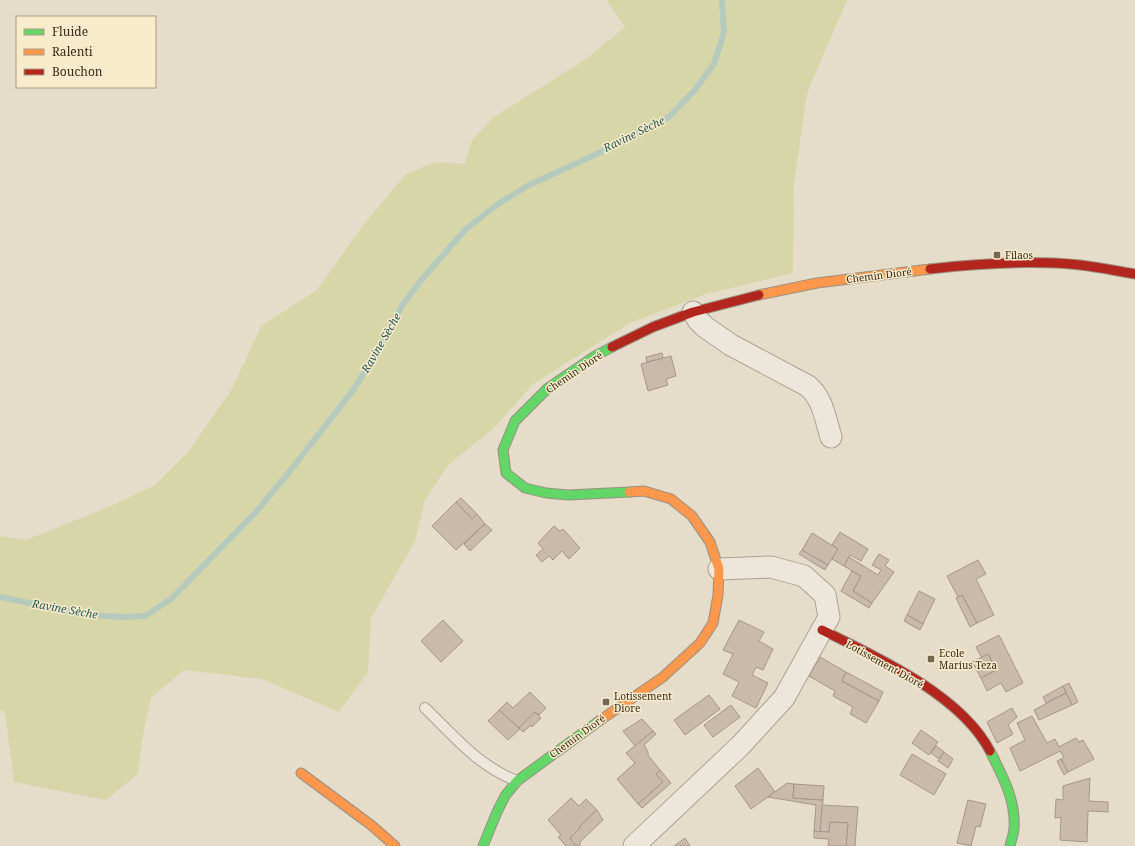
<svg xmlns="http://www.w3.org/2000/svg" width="1135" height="846" font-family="'Noto Serif',serif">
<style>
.green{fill:#d6d6a9}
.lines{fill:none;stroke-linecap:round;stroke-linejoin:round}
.stream{stroke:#b5cabd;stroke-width:6}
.building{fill:#cabaa9;stroke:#a59788}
.lane-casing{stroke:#aaa193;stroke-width:12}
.street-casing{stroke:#aaa193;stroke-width:23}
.fast-casing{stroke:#999082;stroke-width:11}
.slow-casing{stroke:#999082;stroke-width:11}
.jam-casing{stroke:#999082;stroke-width:11}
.lane{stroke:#ede7db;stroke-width:10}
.street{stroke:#ede7db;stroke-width:21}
.fast{stroke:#63d668;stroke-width:9}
.slow{stroke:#ff974d;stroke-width:9}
.jam{stroke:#b3261e;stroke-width:9}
.poi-dot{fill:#756857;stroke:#f8ebcc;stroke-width:1.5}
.labels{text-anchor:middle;stroke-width:3;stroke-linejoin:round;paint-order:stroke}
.poi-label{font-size:10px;fill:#38291a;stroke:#f8ebcc;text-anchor:start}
.street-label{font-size:10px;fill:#38291a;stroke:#f8ebcc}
.water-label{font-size:11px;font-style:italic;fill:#285a56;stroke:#f8ebcc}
</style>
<rect width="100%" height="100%" fill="#e5ddc9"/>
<path class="green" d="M606,0h241l-40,93 -13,91 -1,89 -87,21 -76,29 -97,61 -39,44 -46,37 -23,35 -10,41 -44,77 -3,54 -29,40 -77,-33 -78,-9 -33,28 -8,36 -5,40 -32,26 -92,-18 -9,-70 -5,-2v-174l26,4 85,-34 44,-21 33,-33 44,-63 29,-63 56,-36 44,-62 44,-53 30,-13 30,2 7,-24 22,-23 92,-58 39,-32z"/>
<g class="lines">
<path class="stream" d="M0,597l87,18 37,2 21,-1 26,-17 85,-87 34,-41 64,-82 32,-52 17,-33 20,-26 43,-49 32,-25 31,-19 74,-34 66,-34 25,-26 20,-27 10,-32 -2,-32"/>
</g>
<g class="building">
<path d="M662,353l1,5 -16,4 -1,-5z"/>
<path d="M671,356l5,20 -10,3 2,6 -20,6 -7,-27z"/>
<path d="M461,498l16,16 -5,5 -16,-17z"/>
<path d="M456,502l16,17 5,-5 8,10 -29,26 -24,-24z"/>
<path d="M485,524l7,6 -22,21 -6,-7z"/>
<path d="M554,526l6,5 3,-2 17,19 -11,11 -7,-8 -9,9 -4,-4 -7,6 -6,-7 7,-6 -5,-6z"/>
<path d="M840,532l28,17 -7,12 -11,-6 -6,11 -12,-7 6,-10 -6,-4z"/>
<path d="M812,533l26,16 -10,16 -26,-15z"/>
<path d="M802,550l26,15 -3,5 -26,-16z"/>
<path d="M879,554l10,6 -4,6 9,6 -22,31 -19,-12 8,-15 -17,-10 5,-9 29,18 3,-5 -9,-5z"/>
<path d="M978,560l8,14 -10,5 18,36 -17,8 -15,-28 -4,2 -11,-21z"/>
<path d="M852,571l9,5 -8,15 19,12 -3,5 -28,-17z"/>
<path d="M919,591l16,8 -12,25 -16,-9z"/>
<path d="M962,595l15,28 -7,4 -14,-29z"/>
<path d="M907,615l16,9 -3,6 -16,-9z"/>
<path d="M443,620l20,21 -22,21 -20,-21z"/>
<path d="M739,620l25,12 -5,9 14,8 -10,21 -7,-3 -4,8 16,8 -12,25 -24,-12 7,-14 -16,-8 10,-20 -10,-4z"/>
<path d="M999,635l24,48 -17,9 -5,-9 -14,8 -6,-13 15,-8 -8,-16 -6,4 -6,-11z"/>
<path d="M988,654l8,16 -15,8 -9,-16z"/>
<path d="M820,657l26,15 -4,9 37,20 -13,22 -16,-9 3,-7 -20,-11 2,-5 -26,-15z"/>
<path d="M846,672l37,20 -4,9 -37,-20z"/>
<path d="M1069,683l9,19 -6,3 -9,-19z"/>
<path d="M1063,686l3,7 -20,10 -3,-6z"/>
<path d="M530,692l16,16 -7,7 -4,-3 -16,16 -20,-18 8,-8 6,6z"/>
<path d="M1066,693l6,12 -33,15 -5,-10z"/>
<path d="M709,695l11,14 -35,26 -11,-15z"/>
<path d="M731,705l9,12 -27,20 -9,-12z"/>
<path d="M1012,708l5,9 -9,8 5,9 -16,9 -10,-21z"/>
<path d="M499,710l21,19 -12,11 -20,-19z"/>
<path d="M535,712l6,6 -9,9 -1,-2 -8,7 -4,-4z"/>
<path d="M1032,716l15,27 8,-4 4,8 17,-9 3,4 4,-2 11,19 -26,13 -7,-13 3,-2 -4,-6 -40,20 -10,-23 15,-8 -8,-17z"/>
<path d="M642,719l11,12 -18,15 -12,-15z"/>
<path d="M921,730l17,12 -9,13 -17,-12z"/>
<path d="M653,731l3,3 -12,11 4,7v3l12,15 -4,4 7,8 -25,22 -21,-25 18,-16 -9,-10z"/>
<path d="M936,746l8,6 -5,7 -8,-6z"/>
<path d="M944,752l9,7 -5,9 -10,-7z"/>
<path d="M912,754l34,20 -12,21 -34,-20z"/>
<path d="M1061,759l7,13 -4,3 -7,-14z"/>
<path d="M758,768l17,24 -24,17 -16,-23z"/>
<path d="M660,770l11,13 -29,25 -4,-4 25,-22 -7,-8z"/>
<path d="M1090,778l-1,23 19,1v10l-20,-1 -1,31 -27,-2 1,-23 -6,1 1,-19 7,1v-14z"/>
<path d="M787,783l7,1 -1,14 30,2 -3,32 -6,-1 2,-26 -48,-8z"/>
<path d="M794,784l30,2 -1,14 -30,-2z"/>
<path d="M571,798l8,8 7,-7 11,11 -17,16v2l-10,10 6,8h-10l-8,-9 3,-2 -13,-15z"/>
<path d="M968,800l18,4 -6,23 -4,-1 -5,20 -14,-3z"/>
<path d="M822,805l36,2 -3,39h-9l2,-23 -18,-1 -1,10h-9z"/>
<path d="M597,810l6,10 -23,22v3l-4,1 -6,-8 10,-10v-2z"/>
<path d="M830,822l18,1 -2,23h-18l1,-7 -15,-1v-7l15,1z"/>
<path d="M685,838l5,8h-16z"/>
</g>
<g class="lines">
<defs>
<path id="lane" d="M425,708c29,28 53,58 92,73"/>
<g id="street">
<path d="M693,312l5,8 7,7 26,18 77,41c15,13 17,32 23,51"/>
<path d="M634,846l106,-100 44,-48 45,-81 -4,-22 -21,-19 -33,-9 -52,2"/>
</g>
<g id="fast">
<path d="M612,347l-17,9 -47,32 -33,33 -12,29 3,23 19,15 21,5 22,2 61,-3"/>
<path d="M990,751c12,24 26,49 24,77 0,6 -3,12 -4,18"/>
<path d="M483,846l14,-34 8,-16 12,-15 82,-60"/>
</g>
<g id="slow">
<path d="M759,295l58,-12 113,-14"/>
<path d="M599,721l64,-44 37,-34 13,-20 5,-28 1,-26 -9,-27 -18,-26 -21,-17 -27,-8 -15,1"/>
<path d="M301,773l70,52 24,21"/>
</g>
<g id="jam">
<path d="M930,269c50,-6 100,-9 150,-4 19,2 37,6 55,9"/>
<path d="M612,347l41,-20 40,-15 66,-17"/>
<path d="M822,630c55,27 139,65 168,121"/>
</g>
</defs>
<use href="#lane" class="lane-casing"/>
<use href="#street" class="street-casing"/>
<use href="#fast" class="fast-casing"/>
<use href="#slow" class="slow-casing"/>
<use href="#jam" class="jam-casing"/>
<use href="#lane" class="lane"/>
<use href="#street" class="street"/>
<use href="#fast" class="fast"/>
<use href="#slow" class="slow"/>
<use href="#jam" class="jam"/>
</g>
<g class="poi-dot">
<rect x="993" y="251" width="8" height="8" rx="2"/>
<rect x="927" y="655" width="8" height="8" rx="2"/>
<rect x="602" y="698" width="8" height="8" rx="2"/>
</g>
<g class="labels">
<g class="poi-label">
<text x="1005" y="259">Filaos</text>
<text x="939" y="657">Ecole<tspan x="939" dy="12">Marius Teza</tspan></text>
<text x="614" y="700">Lotissement<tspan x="614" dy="12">Diore</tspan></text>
</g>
<g class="street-label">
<text transform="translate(879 275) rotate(-7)" y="4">Chemin Dioré</text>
<text transform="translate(574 372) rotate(-34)" y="4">Chemin Dioré</text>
<text transform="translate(885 664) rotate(29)" y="4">Lotissement Dioré</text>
<text transform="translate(577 736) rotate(-36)" y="4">Chemin Dioré</text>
</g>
<g class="water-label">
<text transform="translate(634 134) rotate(-26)" y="4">Ravine Sèche</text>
<text transform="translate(381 343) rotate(-60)" y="4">Ravine Sèche</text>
<text transform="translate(65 609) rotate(10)" y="4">Ravine Sèche</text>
</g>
</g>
<rect x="16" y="16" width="140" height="72" fill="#f8ebcc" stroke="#ab9d85"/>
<rect x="24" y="29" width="20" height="6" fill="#63d668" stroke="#ab9d85"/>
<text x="52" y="36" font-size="12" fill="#38291a">Fluide</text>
<rect x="24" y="49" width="20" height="6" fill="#ff974d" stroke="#ab9d85"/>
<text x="52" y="56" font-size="12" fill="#38291a">Ralenti</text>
<rect x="24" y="69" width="20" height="6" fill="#b3261e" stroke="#ab9d85"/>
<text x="52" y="76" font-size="12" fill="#38291a">Bouchon</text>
</svg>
